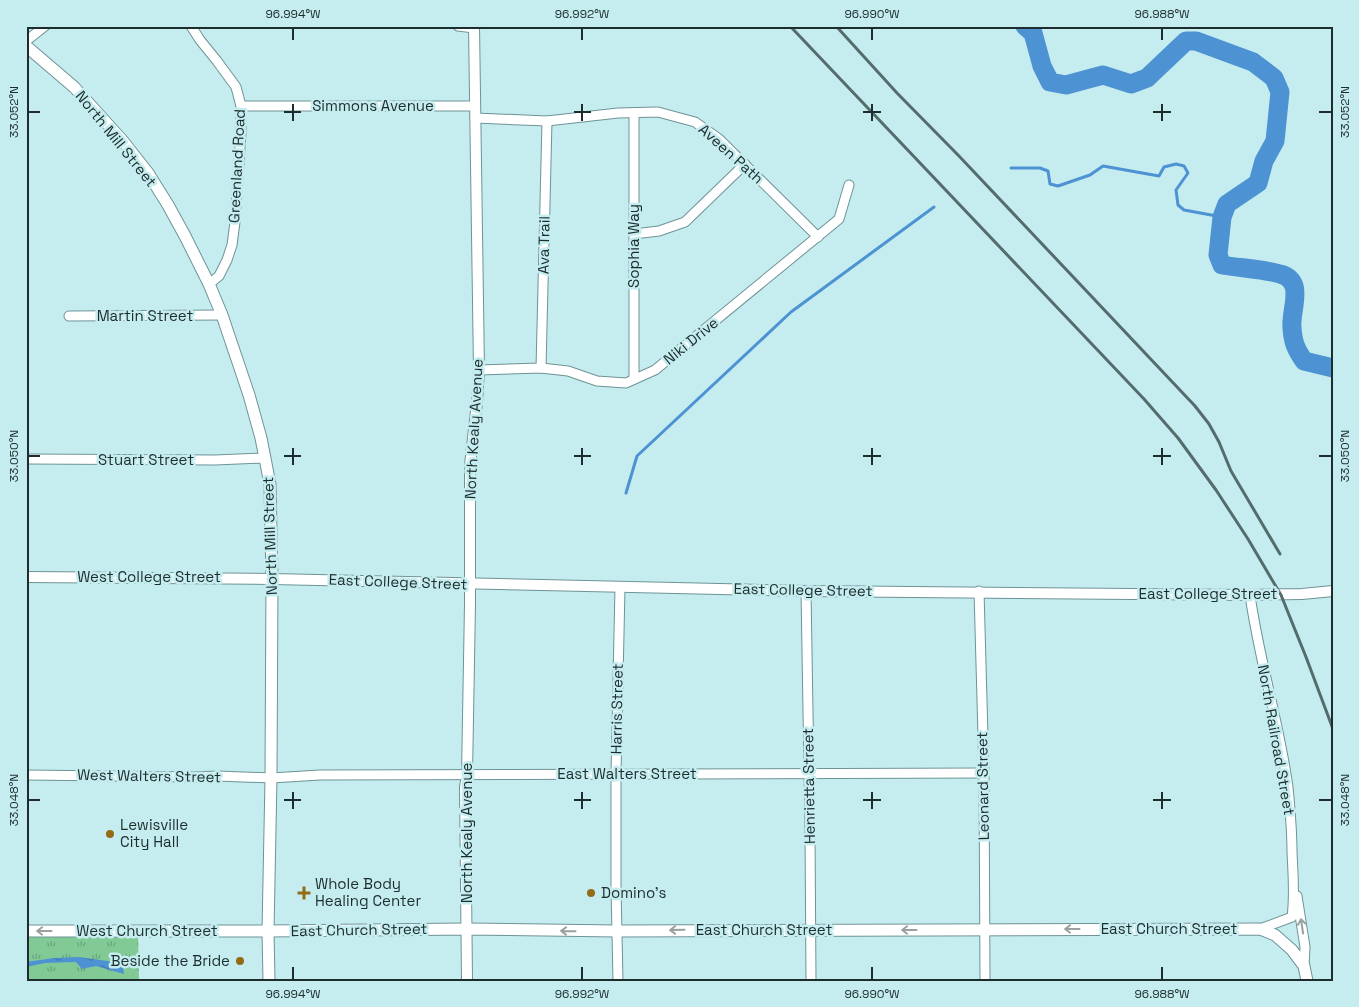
<svg xmlns="http://www.w3.org/2000/svg" width="1359" height="1007" font-family="'Space Grotesk',sans-serif">
<style>
.park{fill:url(#park-tufts)}
.water{fill:url(#water-ripples)}
.lines{fill:none;stroke-linecap:round;stroke-linejoin:round}
.stream{stroke:#4d92d3;stroke-width:3}
.river{stroke:#4d92d3;stroke-width:19}
.minor-casing{stroke:#6e9396;stroke-width:11}
.tertiary-casing{stroke:#6e9396;stroke-width:12}
.secondary-casing{stroke:#6e9396;stroke-width:13}
.minor{stroke:#fff;stroke-width:9}
.tertiary{stroke:#fff;stroke-width:10}
.secondary{stroke:#fff;stroke-width:11}
.rail{stroke:#556c6d;stroke-width:3}
.oneway{stroke:#99a0a0}
.ticks{fill:none;stroke:#1d2c2d;stroke-width:2}
.poi-dot{fill:#936b15;stroke:#c5edef;stroke-width:2}
.labels{text-anchor:middle;stroke-width:5;stroke-linejoin:round;paint-order:stroke}
.street-label{font-size:15px;fill:#1d2c2d;stroke:#c5edef}
.poi-label{font-size:15px;fill:#1d2c2d;stroke:#c5edef;text-anchor:start}
.neatline{fill:none;stroke:#1d2c2d;stroke-width:2}
.ticks-label{font-size:12px;text-anchor:middle;fill:#1d2c2d}
</style>
<defs>
<pattern id="park-tufts" width="24" height="20" patternUnits="userSpaceOnUse" patternTransform="scale(1.25)"><rect width="24" height="20" fill="#81ca96"/><path d="M3 7l-1-3M5 7V3M7 7l1-3M15 17l-1-3M17 17v-4M19 17l1-3" fill="none" stroke="#69a47b"/></pattern>
<pattern id="water-ripples" width="26" height="14" patternUnits="userSpaceOnUse" patternTransform="scale(1.25)"><rect width="26" height="14" fill="#4d92d3"/><path d="M2 4q2-2 4 0t4 0M15 11q2-2 4 0t4 0" fill="none" stroke="#3f77ac"/></pattern>
</defs>
<rect width="100%" height="100%" fill="#c5edef"/>
<path class="park" d="M26,931l112,1 1,49h-113z"/>
<path class="water" d="M79,957l29,4 15,6 1,7 -28,-8 -14,3 -6,-7 -31,1 -19,4v-5l28,-4z"/>
<g class="lines">
<g class="stream">
<path d="M1011,168h29l8,3 2,13 8,2 32,-11 13,-9 56,10 5,-9 12,-3 8,2 4,7 -12,17 2,15 6,5 38,7"/>
<path d="M626,493l11,-37 154,-144 143,-105"/>
</g>
<path class="river" d="M1025,26l8,7 9,33 8,16 16,3 37,-10 28,9 16,-6 39,-37h10l57,21 21,16 6,14 -5,49 -11,20 -6,22 -31,21 -5,13 -4,38 4,10c17,3 41,4 58,9 26,7 10,35 12,54 1,15 4,21 12,33l29,7"/>
<defs>
<g id="minor">
<path d="M191,26l9,14 17,21 19,26 5,19v27l-6,89 -3,23 -5,15 -8,16 -10,8"/>
<path d="M458,26l16,2"/>
<path d="M26,41l19,-15"/>
<path d="M241,106h234"/>
<path d="M634,113v266"/>
<path d="M475,118l72,3 71,-8 40,-1 37,10 24,17 99,98"/>
<path d="M634,234l25,-3 26,-9 60,-58"/>
<path d="M69,316l153,-1"/>
<path d="M541,368l6,-247"/>
<path d="M479,370l62,-2 27,3 29,10 29,2 29,-13 184,-151 10,-34"/>
<path d="M26,459l189,1 50,-2"/>
<path d="M806,591l4,239 1,151"/>
<path d="M979,591l5,182 1,208"/>
<path d="M1250,595c9,65 29,127 38,192 2,21 4,43 4,65 1,22 3,43 0,65l-32,12"/>
<path d="M26,775l170,2 21,-1 54,2 49,-3 664,-2"/>
<path d="M1297,896l8,51 -1,19"/>
<path d="M618,981l-2,-93v-114l4,-187"/>
</g>
<g id="tertiary">
<path d="M26,577l246,2 534,12 444,4 52,-1 31,-3"/>
<path d="M467,981l-2,-194 2,-12 3,-171v-139l7,-63 2,-32 -5,-344"/>
</g>
<g id="secondary">
<path d="M26,46l48,41 48,53 26,33 20,32 17,31 24,48 13,31 27,80 12,43 9,46 2,95 -1,199 -3,153 1,50"/>
<path d="M26,931h242l199,-2 150,2 643,-2 15,6 17,15 12,16 3,15"/>
</g>
</defs>
<use href="#minor" class="minor-casing"/>
<use href="#tertiary" class="tertiary-casing"/>
<use href="#secondary" class="secondary-casing"/>
<use href="#minor" class="minor"/>
<use href="#tertiary" class="tertiary"/>
<use href="#secondary" class="secondary"/>
<g class="rail">
<path d="M790,26l354,373 34,39 38,52 32,49 33,56 25,62 27,72"/>
<path d="M836,26l61,67 62,63 236,250 14,18 10,18 12,29 49,83"/>
</g>
</g>
<defs><path id="oneway-shaft" d="M-6 0H5M1.5-3L5.5 0L1.5 3" fill="none" stroke-width="1.6" stroke-linecap="round" stroke-linejoin="round" transform="scale(1.25)"/></defs>
<g class="oneway">
<use href="#oneway-shaft" transform="translate(1302 926) rotate(-98)"/>
<use href="#oneway-shaft" transform="translate(1072 929) rotate(180)"/>
<use href="#oneway-shaft" transform="translate(677 930) rotate(179)"/>
<use href="#oneway-shaft" transform="translate(909 930) rotate(180)"/>
<use href="#oneway-shaft" transform="translate(44 931) rotate(180)"/>
<use href="#oneway-shaft" transform="translate(568 931) rotate(-179)"/>
</g>
<path class="ticks" d="M293,28v12M582,28v12M872,28v12M1162,28v12M293,104v17M582,104v17M872,104v17M1162,104v17M28,112h12M284,112h17M574,112h17M863,112h18M1153,112h18M1319,112h13M293,448v17M582,448v17M872,448v17M1162,448v17M28,456h12M284,456h17M574,456h17M863,456h18M1153,456h18M1319,456h13M293,792v17M582,792v17M872,792v17M1162,792v17M28,800h12M284,800h17M574,800h17M863,800h18M1153,800h18M1319,800h13M293,967v13M582,967v13M872,967v13M1162,967v13"/>
<g class="poi-dot">
<circle cx="110" cy="834" r="5"/>
<path d="M301.5 885.5h5v5h5v5h-5v5h-5v-5h-5v-5h5z"/>
<circle cx="591" cy="893" r="5"/>
<circle cx="240" cy="961" r="5"/>
</g>
<g class="labels">
<g class="street-label">
<text x="373" y="111">Simmons Avenue</text>
<text transform="translate(116 139) rotate(51)" y="5">North Mill Street</text>
<text transform="translate(731 154) rotate(42)" y="5">Aveen Path</text>
<text transform="translate(237 166) rotate(-87)" y="5">Greenland Road</text>
<text transform="translate(544 245) rotate(-89)" y="5">Ava Trail</text>
<text transform="translate(634 246) rotate(-90)" y="5">Sophia Way</text>
<text x="145" y="321">Martin Street</text>
<text transform="translate(691 341) rotate(-39)" y="5">Niki Drive</text>
<text transform="translate(474 429) rotate(-87)" y="5">North Kealy Avenue</text>
<text x="146" y="465">Stuart Street</text>
<text transform="translate(270 536) rotate(-92)" y="5">North Mill Street</text>
<text x="149" y="582">West College Street</text>
<text transform="translate(398 582) rotate(2)" y="5">East College Street</text>
<text transform="translate(803 590) rotate(1)" y="5">East College Street</text>
<text x="1208" y="599">East College Street</text>
<text transform="translate(617 709) rotate(-89)" y="5">Harris Street</text>
<text transform="translate(1276 740) rotate(80)" y="5">North Railroad Street</text>
<text x="627" y="779">East Walters Street</text>
<text transform="translate(149 776) rotate(1)" y="5">West Walters Street</text>
<text transform="translate(809 786) rotate(-91)" y="5">Henrietta Street</text>
<text transform="translate(983 786) rotate(-91)" y="5">Leonard Street</text>
<text transform="translate(467 833) rotate(-90)" y="5">North Kealy Avenue</text>
<text x="1169" y="934">East Church Street</text>
<text transform="translate(359 930) rotate(-1)" y="5">East Church Street</text>
<text x="764" y="935">East Church Street</text>
<text x="147" y="936">West Church Street</text>
</g>
<g class="poi-label">
<text x="120" y="830">Lewisville<tspan x="120" dy="17">City Hall</tspan></text>
<text x="315" y="889">Whole Body<tspan x="315" dy="17">Healing Center</tspan></text>
<text x="601" y="898">Domino's</text>
<text x="230" y="966" text-anchor="end">Beside the Bride</text>
</g>
</g>
<rect width="1359" height="1007" fill="none" stroke="#c5edef" stroke-width="55"/>
<rect x="28" y="28" width="1304" height="952" class="neatline"/>
<g class="ticks-label">
<text x="293" y="18">96.994°W</text>
<text x="582" y="18">96.992°W</text>
<text x="872" y="18">96.990°W</text>
<text x="1162" y="18">96.988°W</text>
<text transform="translate(14 112) rotate(-90)" y="4">33.052°N</text>
<text transform="translate(1345 112) rotate(-90)" y="4">33.052°N</text>
<text transform="translate(14 456) rotate(-90)" y="4">33.050°N</text>
<text transform="translate(1345 456) rotate(-90)" y="4">33.050°N</text>
<text transform="translate(14 800) rotate(-90)" y="4">33.048°N</text>
<text transform="translate(1345 800) rotate(-90)" y="4">33.048°N</text>
<text x="293" y="998">96.994°W</text>
<text x="582" y="998">96.992°W</text>
<text x="872" y="998">96.990°W</text>
<text x="1162" y="998">96.988°W</text>
</g>
</svg>
